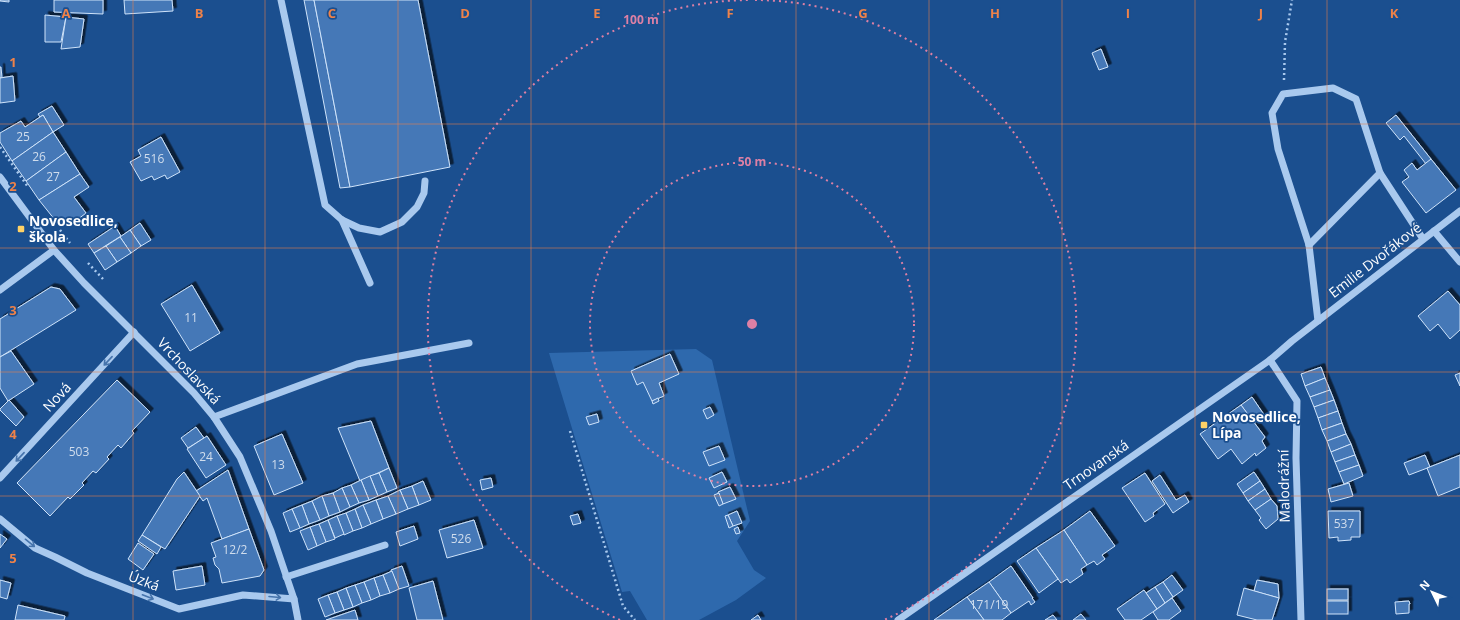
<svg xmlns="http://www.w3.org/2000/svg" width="1460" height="620" font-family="'Open Sans',sans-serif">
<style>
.green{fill:#2e69ad}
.building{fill:#4478b7;stroke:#cfe3fa;filter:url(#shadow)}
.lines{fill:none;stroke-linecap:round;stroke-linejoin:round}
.path{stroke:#a9c9ee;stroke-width:2.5;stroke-dasharray:2 3;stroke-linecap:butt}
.minor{stroke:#a9c9ee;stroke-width:7}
.oneway{stroke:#4674ac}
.grid{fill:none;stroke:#ee8249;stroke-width:1;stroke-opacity:0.55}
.ring{fill:none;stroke:#dd80a5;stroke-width:2;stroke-dasharray:2 4}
.poi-dot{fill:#ffd166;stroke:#1b4f8f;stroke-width:1.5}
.labels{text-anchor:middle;stroke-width:3.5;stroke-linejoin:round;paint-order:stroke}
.number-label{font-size:12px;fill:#d0dded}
.poi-label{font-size:14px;font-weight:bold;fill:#fff;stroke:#1b4f8f;text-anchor:start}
.street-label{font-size:14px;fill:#fff;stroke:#1b4f8f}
.grid-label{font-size:13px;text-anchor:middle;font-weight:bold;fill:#ee8249;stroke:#1b4f8f;stroke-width:3.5;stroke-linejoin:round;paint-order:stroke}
.centre{fill:#dd80a5;stroke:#1b4f8f;stroke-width:2}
.ring-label{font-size:12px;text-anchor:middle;font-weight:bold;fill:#dd80a5;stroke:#1b4f8f;stroke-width:3.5;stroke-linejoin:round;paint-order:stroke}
</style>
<defs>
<filter id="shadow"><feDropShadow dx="3.5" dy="-3.5" stdDeviation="0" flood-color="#0009"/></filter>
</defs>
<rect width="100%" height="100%" fill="#1b4f8f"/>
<path class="green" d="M696,349l16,11 38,161 -13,20 17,29 12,8 -30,22 -37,20h-52l-17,-29 -8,1 -73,-239z"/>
<g class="building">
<path d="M0,0h9v2l-9,-1z"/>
<path d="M54,0h49v14l-49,-2z"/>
<path d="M124,0h48l1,11 -48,3z"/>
<path d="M304,0h10l36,187 -10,1z"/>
<path d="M314,0h104l32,167 -100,20z"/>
<path d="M45,15l21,2 -5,25h-16z"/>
<path d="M66,17l18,2 -4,28 -19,2z"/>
<path d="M1101,49l7,18 -9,3 -7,-17z"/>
<path d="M0,67h1l1,11h-2z"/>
<path d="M13,76l2,25 -15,2v-25z"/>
<path d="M52,106l12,19 -11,7 -10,-17 -3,2 -2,-3z"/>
<path d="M43,115l10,17 -41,29 -12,-19v-9l21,-12 4,6z"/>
<path d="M1396,115l35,44 -5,5 -22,-28 -4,4 -14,-17z"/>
<path d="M53,132l13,20 -40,29 -14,-20z"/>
<path d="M161,137l19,35 -13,7 -2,-4 -11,5 -2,-4 -11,5 -11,-19 11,-6 -3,-6z"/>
<path d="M66,152l14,22 -41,26 -13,-19z"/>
<path d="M1431,159l25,31 -30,23 -24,-31 7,-5 -5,-7 8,-7 5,7z"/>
<path d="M80,174l9,13 -15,10 12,16 -14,11 -4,-5 -9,6 -20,-25z"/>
<path d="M140,223l11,17 -10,6 -11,-16z"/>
<path d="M115,226l6,10 -27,17 -6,-9z"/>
<path d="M130,230l11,16 -10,7 -11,-16z"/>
<path d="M120,237l11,16 -14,9 -11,-16z"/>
<path d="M106,246l11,16 -12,8 -11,-17z"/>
<path d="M192,285l28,48 -30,18 -29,-47z"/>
<path d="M51,287l9,2 16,21 -76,47v-38z"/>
<path d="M1448,291l12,14v25l-10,9 -12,-15 -8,7 -12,-15z"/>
<path d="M11,351l23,33 -26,17 -8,-13v-31z"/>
<path d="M670,354l9,20 -20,9 5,13 -12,5 -9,-19 -6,3 -6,-14z"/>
<path d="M1321,367l4,11 -20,8 -4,-12z"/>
<path d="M1460,373v13l-5,-11z"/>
<path d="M1325,378l5,12 -20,7 -5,-11z"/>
<path d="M117,380l33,32 -18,19 2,2 -13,15 -3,-3 -11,12 2,2 -13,14 -3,-2 -11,12 2,2 -14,14 -2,-2 -18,19 -33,-33z"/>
<path d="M1330,390l4,10 -20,7 -4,-10z"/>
<path d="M1252,397l13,19 -11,7 -13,-18z"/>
<path d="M658,398l1,3 -6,3 -1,-3z"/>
<path d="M9,400l15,17 -8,9 -16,-16v-1z"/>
<path d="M1334,400l4,11 -20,7 -4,-11z"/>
<path d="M1241,405l24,32 -3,4 4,7 -10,8 -1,-3 -13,11 -11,-15 -13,10 -18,-25z"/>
<path d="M710,407l4,8 -7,4 -4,-9z"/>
<path d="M1338,411l4,12 -20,7 -4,-12z"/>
<path d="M597,414l2,8 -10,3 -3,-8z"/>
<path d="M371,421l18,47 -29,13 -22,-53z"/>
<path d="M1342,423l4,11 -19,7 -5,-11z"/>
<path d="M196,427l8,11 -16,10 -7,-10z"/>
<path d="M282,434l21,49 -29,12 -20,-49z"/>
<path d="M1346,434l5,10 -20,8 -4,-11z"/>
<path d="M207,436l19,29 -20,13 -19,-29z"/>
<path d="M1351,444l4,11 -20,7 -4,-10z"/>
<path d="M719,446l6,14 -16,6 -6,-14z"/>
<path d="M1355,455l4,10 -20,7 -4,-10z"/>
<path d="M1425,455l5,12 -21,8 -5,-12z"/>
<path d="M1460,455v32l-22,9 -11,-28z"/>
<path d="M1359,465l4,11 -19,8 -5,-12z"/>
<path d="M389,468l8,20 -10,4 -8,-19z"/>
<path d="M228,470l21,59 -27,10 -15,-41 -4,3 -7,-10z"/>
<path d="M184,472l16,24 -35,53 -23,-14 35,-56z"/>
<path d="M722,472l5,10 -13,6 -5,-10z"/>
<path d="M1254,472l6,9 -17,12 -6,-9z"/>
<path d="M379,473l8,19 -9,4 -8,-20z"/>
<path d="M1145,473l20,31 -12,9 1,3 -9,6 -23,-34z"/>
<path d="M1160,475l16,25 9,-5 4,7 -16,11 -21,-32z"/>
<path d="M370,476l8,20 -9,4 -8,-20z"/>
<path d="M491,478l2,9 -11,3 -2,-10z"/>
<path d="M361,480l8,20 -10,3 -8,-18z"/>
<path d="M423,481l8,19 -12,5 -7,-19z"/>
<path d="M1260,481l5,8 -17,12 -5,-8z"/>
<path d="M1349,483l4,13 -22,6 -3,-13z"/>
<path d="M351,485l8,18 -9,4 -8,-19z"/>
<path d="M412,486l7,19 -11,4 -8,-19z"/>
<path d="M730,487l6,12 -13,5 -5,-12z"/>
<path d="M342,488l8,19 -10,5 -7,-19z"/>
<path d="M1265,489l6,10 -16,11 -7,-9z"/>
<path d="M400,490l8,19 -12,5 -8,-18z"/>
<path d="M333,493l7,19 -11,4 -7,-20z"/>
<path d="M719,493l4,11 -4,2 -5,-11z"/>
<path d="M322,496l7,20 -9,4 -8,-19z"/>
<path d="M388,496l8,18 -13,5 -7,-19z"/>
<path d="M1271,499l6,7 1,13 -12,10 -7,-9 2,-2 -6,-8z"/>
<path d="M376,500l7,19 -12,5 -8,-19z"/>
<path d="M312,501l8,19 -11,4 -7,-19z"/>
<path d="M302,505l7,19 -9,4 -8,-19z"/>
<path d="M363,505l8,19 -9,4 -7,-19z"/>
<path d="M292,509l8,19 -10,4 -7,-19z"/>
<path d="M355,509l7,19 -9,3 -7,-18z"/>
<path d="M737,511l5,12 -9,3 -5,-11z"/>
<path d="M1090,511l25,35 -13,9 3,4 -8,6 -3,-4 -7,4 -23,-35z"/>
<path d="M1328,511h32v26h-9v3l-13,1v-4l-9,1z"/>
<path d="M346,513l7,18 -9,4 -7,-19z"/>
<path d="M578,514l3,9 -8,2 -3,-9z"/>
<path d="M728,515l5,11 -4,2 -4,-12z"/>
<path d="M337,516l7,18 -9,4 -7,-18z"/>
<path d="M328,520l7,19 -9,3 -7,-18z"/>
<path d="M474,520l9,28 -36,10 -8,-28z"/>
<path d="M319,524l7,18 -9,4 -7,-19z"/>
<path d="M414,526l4,13 -18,7 -4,-14z"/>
<path d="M310,527l7,19 -9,4 -8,-19z"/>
<path d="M738,527l2,6 -4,1 -2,-5z"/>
<path d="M249,529l15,41 -4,6 -38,7 -3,-14 -4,-4 -2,-7 3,-1 -5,-14z"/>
<path d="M1064,530l23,35 -6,4 2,5 -13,9 -3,-4 -6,4 -25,-35z"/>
<path d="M0,534l7,5 -7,9z"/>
<path d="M142,535l19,12 -4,7 -19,-13z"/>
<path d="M138,543l16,11 -11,16 -15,-11z"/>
<path d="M1036,548l22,31 -19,14 -22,-32z"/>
<path d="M202,566l3,19 -29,5 -3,-19z"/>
<path d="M402,566l7,20 -10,3 -8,-19z"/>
<path d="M1011,566l22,32h-1l3,4 -4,3 -2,-4 -18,12 -22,-31z"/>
<path d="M392,571l7,18 -9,4 -7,-18z"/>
<path d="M383,575l7,18 -10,3 -6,-18z"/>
<path d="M1172,575l11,15 -10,7 -10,-15z"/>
<path d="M374,578l6,18 -9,4 -7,-18z"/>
<path d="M0,580l11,3 -4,16 -7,-2z"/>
<path d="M1257,580l21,4 1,14 -25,-7z"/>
<path d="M433,581l10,39h-26l-8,-32z"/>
<path d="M364,582l7,18 -9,3 -7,-18z"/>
<path d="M989,582l22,31 -9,7h-18l-17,-23z"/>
<path d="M1163,582l10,15 -8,6 -10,-16z"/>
<path d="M355,585l7,18 -9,4 -7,-19z"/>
<path d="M1155,587l10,16 -8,6 -11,-16z"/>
<path d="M346,588l7,19 -9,3 -7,-18z"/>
<path d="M1244,588l35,10 -7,22h-15l-20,-5z"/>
<rect x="1327" y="589" width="21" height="11"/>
<path d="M1144,590l13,19 -16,11h-16l-8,-11z"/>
<path d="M337,592l7,18 -9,3 -7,-18z"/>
<path d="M328,595l7,18 -10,4 -7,-18z"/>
<path d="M967,597l17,23h-50z"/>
<path d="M1172,598l9,13 -12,9h-11l-5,-8z"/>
<rect x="1327" y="601" width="21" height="13"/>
<path d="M1409,601l1,3h-1v9l-13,1 -1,-12z"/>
<path d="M18,605l47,11 -1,4h-49z"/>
<path d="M355,610l3,10h-32z"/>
<path d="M1081,614l5,6h-13z"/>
<path d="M758,615l3,5h-10z"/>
<path d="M1053,615l4,5h-12z"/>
</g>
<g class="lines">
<g class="path">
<path d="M1284,80l1,-38 7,-42"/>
<path d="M0,147l28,40"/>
<path d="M60,230l10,13"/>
<path d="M88,263l15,16"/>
<path d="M570,431l53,175 12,14"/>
</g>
<g class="minor">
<path d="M281,0l44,205 17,15 17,8 21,4 22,-10 15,-15 7,-14 1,-12"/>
<path d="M0,177l54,73 30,33 110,110 20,24 26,40 31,74 23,68 4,21"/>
<path d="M342,220l28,63"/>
<path d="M1434,231l26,31"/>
<path d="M1309,245l71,-72"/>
<path d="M0,290l54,-40"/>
<path d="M1318,321l-9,-76 -31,-96 -6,-36 11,-19 50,-6 23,11 24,74 43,66"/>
<path d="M1270,360l27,41 -1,57 5,162"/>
<path d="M214,417l143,-53 112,-21"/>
<path d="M0,478l134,-146"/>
<path d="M0,519l35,29 20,9 32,16 92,36 64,-14 51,4"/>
<path d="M286,577l99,-32"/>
<path d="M898,620l372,-260 22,-19 168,-130"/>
</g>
</g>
<defs><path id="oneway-shaft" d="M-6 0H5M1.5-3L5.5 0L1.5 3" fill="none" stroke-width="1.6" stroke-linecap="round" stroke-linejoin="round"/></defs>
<g class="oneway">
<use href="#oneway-shaft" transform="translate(108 361) rotate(133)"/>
<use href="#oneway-shaft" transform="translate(20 457) rotate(133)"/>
<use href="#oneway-shaft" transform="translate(30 543) rotate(39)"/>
<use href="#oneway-shaft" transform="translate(148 597) rotate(21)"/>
<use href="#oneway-shaft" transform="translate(275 597) rotate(5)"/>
</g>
<path class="grid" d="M133,0v620M265,0v620M398,0v620M531,0v620M664,0v620M796,0v620M929,0v620M1062,0v620M1195,0v620M1327,0v620M0,124h1460M0,248h1460M0,372h1460M0,496h1460"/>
<g class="ring">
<circle cx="752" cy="324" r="162"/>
<path d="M620 620A324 324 0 0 1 749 0M755 0A324 324 0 0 1 884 620"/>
</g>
<g class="poi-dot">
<rect x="17" y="225" width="8" height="8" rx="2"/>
<rect x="1200" y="421" width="8" height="8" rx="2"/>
</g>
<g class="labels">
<g class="number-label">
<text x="23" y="141">25</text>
<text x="39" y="161">26</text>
<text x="154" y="163">516</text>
<text x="53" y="181">27</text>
<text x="191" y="322">11</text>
<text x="79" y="456">503</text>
<text x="206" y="461">24</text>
<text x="278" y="469">13</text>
<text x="1344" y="528">537</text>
<text x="461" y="543">526</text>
<text x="235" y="554">12/2</text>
<text x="989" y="609">171/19</text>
</g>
<g class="poi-label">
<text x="29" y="226">Novosedlice,<tspan x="29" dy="16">škola</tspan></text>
<text x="1212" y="422">Novosedlice,<tspan x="1212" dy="16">Lípa</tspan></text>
</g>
<g class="street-label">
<text transform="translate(1375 260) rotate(-38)" y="5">Emilie Dvořákové</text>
<text transform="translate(189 371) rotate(47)" y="5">Vrchoslavská</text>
<text transform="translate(57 397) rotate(-47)" y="5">Nová</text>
<text transform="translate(1096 465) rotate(-35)" y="5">Trnovanská</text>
<text transform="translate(1284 486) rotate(-91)" y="5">Malodrážní</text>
<text transform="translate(144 581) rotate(21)" y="5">Úzká</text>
</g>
</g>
<g class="grid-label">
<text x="66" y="18">A</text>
<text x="199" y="18">B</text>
<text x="332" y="18">C</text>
<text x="465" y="18">D</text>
<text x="597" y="18">E</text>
<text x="730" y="18">F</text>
<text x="863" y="18">G</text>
<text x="995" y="18">H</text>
<text x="1128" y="18">I</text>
<text x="1261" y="18">J</text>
<text x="1394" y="18">K</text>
<text x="13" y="67">1</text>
<text x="13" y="191">2</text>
<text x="13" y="315">3</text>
<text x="13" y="439">4</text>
<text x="13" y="563">5</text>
</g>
<circle cx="752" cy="324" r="6" class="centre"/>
<g class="ring-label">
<text x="641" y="24">100 m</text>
<text x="752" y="166">50 m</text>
</g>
<g transform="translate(1432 592) rotate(313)" stroke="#1b4f8f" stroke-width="3" paint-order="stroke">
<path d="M0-3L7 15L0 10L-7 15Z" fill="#ffffff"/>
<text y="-6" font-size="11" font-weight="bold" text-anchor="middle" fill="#ffffff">N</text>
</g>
</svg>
